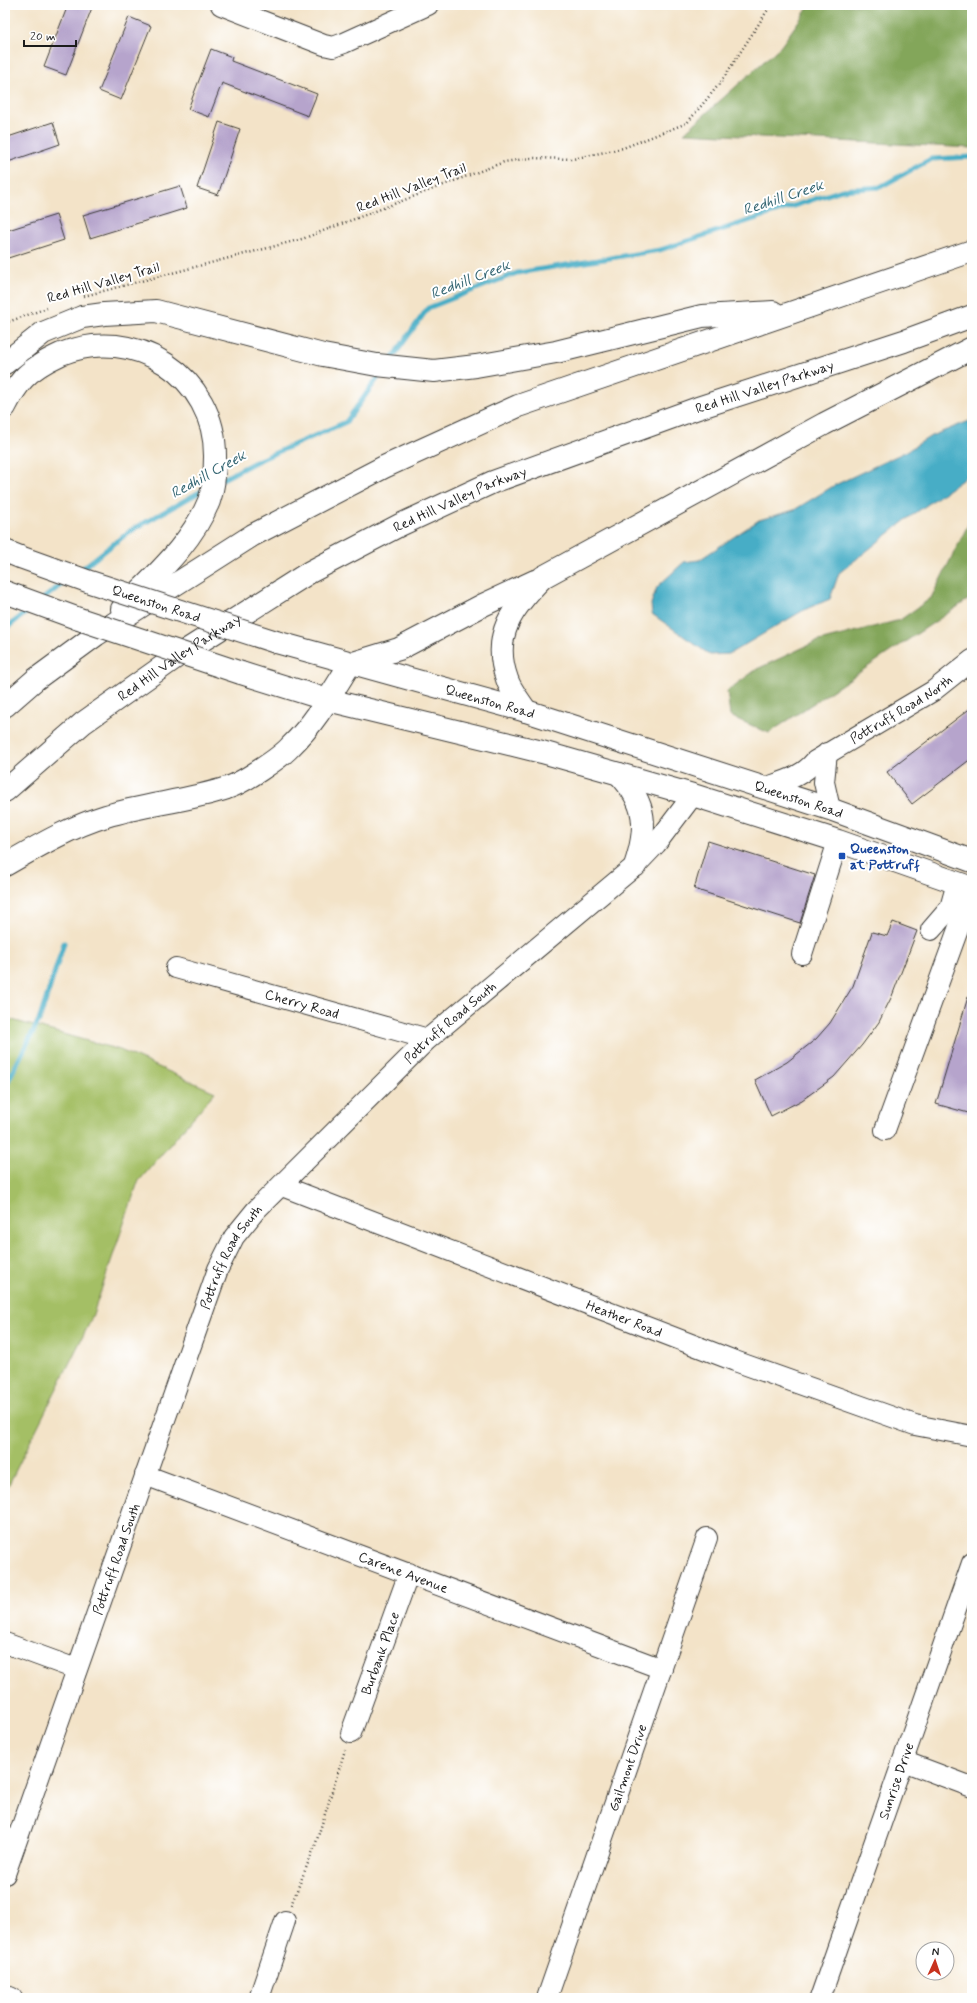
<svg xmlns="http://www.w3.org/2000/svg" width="977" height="2003" font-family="Mynerve,sans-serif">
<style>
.green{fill:#a4bf65;stroke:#606e40}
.forest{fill:#83a65a;stroke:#50613b}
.water{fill:#47adc6;stroke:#326471}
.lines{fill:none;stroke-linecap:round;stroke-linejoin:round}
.stream{stroke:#47adc6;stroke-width:5}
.building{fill:#b6a4cc}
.minor-casing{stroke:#3c3a36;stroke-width:22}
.major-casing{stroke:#3c3a36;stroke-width:24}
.highway-casing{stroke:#3c3a36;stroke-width:24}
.path{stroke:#3c3a36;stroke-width:2.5;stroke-dasharray:1 3;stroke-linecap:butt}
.minor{stroke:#fff;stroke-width:20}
.major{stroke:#fff;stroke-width:22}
.highway{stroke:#fff;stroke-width:22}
.major-bridge-casing{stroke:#3c3a36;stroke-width:24;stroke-linecap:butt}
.major-bridge{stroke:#fff;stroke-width:22}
.transit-dot{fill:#1a4fb4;stroke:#fff;stroke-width:1.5}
.labels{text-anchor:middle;stroke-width:4;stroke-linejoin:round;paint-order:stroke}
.street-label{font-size:14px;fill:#1c1c1c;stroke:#fff}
.transit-label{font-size:14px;font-weight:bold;fill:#164399;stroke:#fff;text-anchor:start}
.water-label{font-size:15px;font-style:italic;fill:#326471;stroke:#fff}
</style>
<rect width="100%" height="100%" fill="#fff"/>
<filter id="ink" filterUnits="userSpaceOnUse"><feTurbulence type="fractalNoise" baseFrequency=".025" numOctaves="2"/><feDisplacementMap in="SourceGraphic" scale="8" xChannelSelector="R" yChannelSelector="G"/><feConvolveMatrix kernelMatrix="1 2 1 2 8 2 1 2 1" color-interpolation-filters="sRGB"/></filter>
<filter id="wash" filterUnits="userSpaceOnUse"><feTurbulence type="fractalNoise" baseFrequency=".012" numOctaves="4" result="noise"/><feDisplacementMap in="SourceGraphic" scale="16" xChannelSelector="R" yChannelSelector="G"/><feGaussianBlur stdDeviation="0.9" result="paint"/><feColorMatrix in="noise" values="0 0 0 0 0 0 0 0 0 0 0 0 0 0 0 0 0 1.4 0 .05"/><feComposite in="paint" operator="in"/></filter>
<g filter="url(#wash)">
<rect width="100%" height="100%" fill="#f3e3c8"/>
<path class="green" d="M5,1018l115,32 95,42 -77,90 -47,138 -86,172z"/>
<g class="forest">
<path d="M810,5h162v143l-288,-15 97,-87z"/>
<path d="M972,517v80l-203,136 -39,-17 -3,-25 30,-22 58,-27 85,-22 31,-22z"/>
</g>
<path class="water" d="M972,420v51l-10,9 -55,39 -68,54 -9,26 -26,11 -75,44 -19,1 -58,-41 -1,-10 6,-17 27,-25 15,-2 60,-40 35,-10 41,-25 72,-34 24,-15z"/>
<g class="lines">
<g class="stream">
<path d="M390,361l38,-53 89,-35 143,-23 182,-60 38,-3 51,-28 41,-2"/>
<path d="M221,480l36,-19 89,-39 36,-50"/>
<path d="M78,572l52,-41 75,-42"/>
<path d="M43,599l24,-19"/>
<path d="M5,629l27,-21"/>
<path d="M5,1087l35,-69 24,-75"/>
</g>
</g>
<g id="blocks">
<g class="building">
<path d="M68,5h25l-27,70 -22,-8z"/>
<path d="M129,17l22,9 -30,74 -22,-9z"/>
<path d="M211,49l21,8 -1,4 86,33 -9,22 -86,-33 -13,34 -21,-8z"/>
<path d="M53,122l7,22 -55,19v-25z"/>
<path d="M219,122l21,7 -22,66 -21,-7z"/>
<path d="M180,186l7,22 -97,30 -7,-23z"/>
<path d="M56,215l8,25 -59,19v-28z"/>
<path d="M972,707v51l-60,46 -25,-32z"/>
<path d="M708,841l107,34 -15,48 -106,-34z"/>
<path d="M893,922l24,9 -25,65 -13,26 -17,23 -28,32 -32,23 -31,16 -16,-36 32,-18 29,-23 14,-16 23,-37 19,-54 15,4z"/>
<path d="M968,997h4v117l-36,-10z"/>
</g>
</g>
</g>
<g filter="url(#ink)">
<use href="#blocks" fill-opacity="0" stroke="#3c3a36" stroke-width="1"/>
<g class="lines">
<defs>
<g id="minor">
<path d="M221,5l103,40 9,2 11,-4 84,-38"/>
<path d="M827,753l-3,29 6,27"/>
<path id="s1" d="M764,788c20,-7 38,-11 51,-27l118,-70 39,-31"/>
<path d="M931,930l19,-22 7,-25"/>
<path d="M802,954l36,-113"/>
<path id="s2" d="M176,968l252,71"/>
<path d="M885,1130l87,-239"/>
<path id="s3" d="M282,1186l453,175 180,64 57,11"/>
<path id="s4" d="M145,1475l517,194"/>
<path d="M5,1643l71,26"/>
<path id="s5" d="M351,1733l58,-160"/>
<path d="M903,1761l69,26"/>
<path id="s6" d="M5,1874l213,-605 16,-32 22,-27 172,-171 207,-173 21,-22 37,-49"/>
<path d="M5,1995l7,3"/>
<path d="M259,1998l26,-77"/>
<path id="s7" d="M547,1998l160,-460"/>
<path id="s8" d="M820,1998l152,-435"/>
</g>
<g id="major">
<path d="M5,551l15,6"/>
<path d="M5,592l74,27"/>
<path id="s9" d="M276,642l250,69 304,98 142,52"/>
<path d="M241,673l87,27 214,52 151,43 145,46 134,47"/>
<path d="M619,774c28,30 29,53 16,92"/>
</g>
<g id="highway">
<path d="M5,363l38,-30 39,-16 22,-3 52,-3 167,44 54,10 57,6 42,-5 80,-14 146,-36 71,-4"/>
<path d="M5,407c5,-10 11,-20 18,-28 9,-10 25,-19 38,-25 73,-30 155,22 154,103 0,15 -1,30 -6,44 -18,44 -55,75 -87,108"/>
<path d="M5,706l31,-27 60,-44 157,-100 131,-68 134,-61 454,-155"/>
<path d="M526,711c-6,-10 -16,-21 -19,-32 -16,-44 6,-72 36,-102l281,-153 148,-76"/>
<path id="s10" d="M5,791l78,-68 96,-68 131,-83 90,-47 93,-43 205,-74 206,-67 68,-25"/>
<path d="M5,865c33,-19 65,-38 101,-49 39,-12 82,-15 121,-28 14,-4 53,-30 63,-41 25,-24 42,-54 60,-83l49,-15 84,-44 52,-24"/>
</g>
</defs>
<use href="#minor" class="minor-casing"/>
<use href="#major" class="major-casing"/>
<use href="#highway" class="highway-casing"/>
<g class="path">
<path d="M84,296l218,-57 202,-77 27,-4 42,1 50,-11 64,-25 34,-41 50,-77"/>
<path d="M5,323l42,-15"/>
<path d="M291,1905l24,-59 30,-96"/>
</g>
<use href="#minor" class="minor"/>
<use href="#major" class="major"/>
<use href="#highway" class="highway"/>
<defs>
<g id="major-bridge">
<path id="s11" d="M20,557l70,25 186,60"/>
<path d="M79,619l162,54"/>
</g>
</defs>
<use href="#major-bridge" class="major-bridge-casing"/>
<use href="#major-bridge" class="major-bridge"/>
</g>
</g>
<rect class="transit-dot" x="838" y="852" width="8" height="8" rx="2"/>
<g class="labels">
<g class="street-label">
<text transform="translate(411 187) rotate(-21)" y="5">Red Hill Valley Trail</text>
<text transform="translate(103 282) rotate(-16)" y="5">Red Hill Valley Trail</text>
<text dy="5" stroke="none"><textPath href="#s10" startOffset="868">Red Hill Valley Parkway</textPath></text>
<text dy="5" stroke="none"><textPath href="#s10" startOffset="543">Red Hill Valley Parkway</textPath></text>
<text dy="5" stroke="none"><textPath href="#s11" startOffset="144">Queenston Road</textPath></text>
<text dy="5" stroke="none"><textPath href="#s10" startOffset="220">Red Hill Valley Parkway</textPath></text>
<text dy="5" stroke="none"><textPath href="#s9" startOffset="222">Queenston Road</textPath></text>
<text dy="5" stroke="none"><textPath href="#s1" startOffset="159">Pottruff Road North</textPath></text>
<text dy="5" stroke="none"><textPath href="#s9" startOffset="546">Queenston Road</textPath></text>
<text dy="5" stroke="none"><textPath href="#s2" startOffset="131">Cherry Road</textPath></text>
<text dy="5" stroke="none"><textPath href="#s6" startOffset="982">Pottruff Road South</textPath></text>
<text dy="5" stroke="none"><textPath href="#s6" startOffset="658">Pottruff Road South</textPath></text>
<text dy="5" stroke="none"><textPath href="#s3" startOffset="367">Heather Road</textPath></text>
<text dy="5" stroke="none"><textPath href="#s6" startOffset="334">Pottruff Road South</textPath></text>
<text dy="5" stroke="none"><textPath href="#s4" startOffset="276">Carene Avenue</textPath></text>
<text dy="5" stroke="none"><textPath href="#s5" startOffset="85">Burbank Place</textPath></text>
<text dy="5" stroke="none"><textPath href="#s7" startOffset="244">Gailmont Drive</textPath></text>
<text dy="5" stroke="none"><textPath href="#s8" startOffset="230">Sunrise Drive</textPath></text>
</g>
<g class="transit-label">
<text x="850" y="853">Queenston<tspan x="850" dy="16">at Pottruff</tspan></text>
</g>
<g class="water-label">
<text transform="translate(783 197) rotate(-18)" y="5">Redhill Creek</text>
<text transform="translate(470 279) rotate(-21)" y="5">Redhill Creek</text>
<text transform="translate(208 474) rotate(-29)" y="5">Redhill Creek</text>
</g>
</g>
<rect width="977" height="2003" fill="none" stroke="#fff" stroke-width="20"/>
<g transform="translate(935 1961) rotate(3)"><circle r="19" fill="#ffffff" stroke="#a4a4a4"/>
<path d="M0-3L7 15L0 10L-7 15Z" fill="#c8321e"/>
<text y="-6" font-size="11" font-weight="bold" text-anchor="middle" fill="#1c1c1c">N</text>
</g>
<path d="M24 40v6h52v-6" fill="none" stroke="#1c1c1c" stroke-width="2"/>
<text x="30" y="40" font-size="12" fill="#1c1c1c" stroke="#ffffff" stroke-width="3" paint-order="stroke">20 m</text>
</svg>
